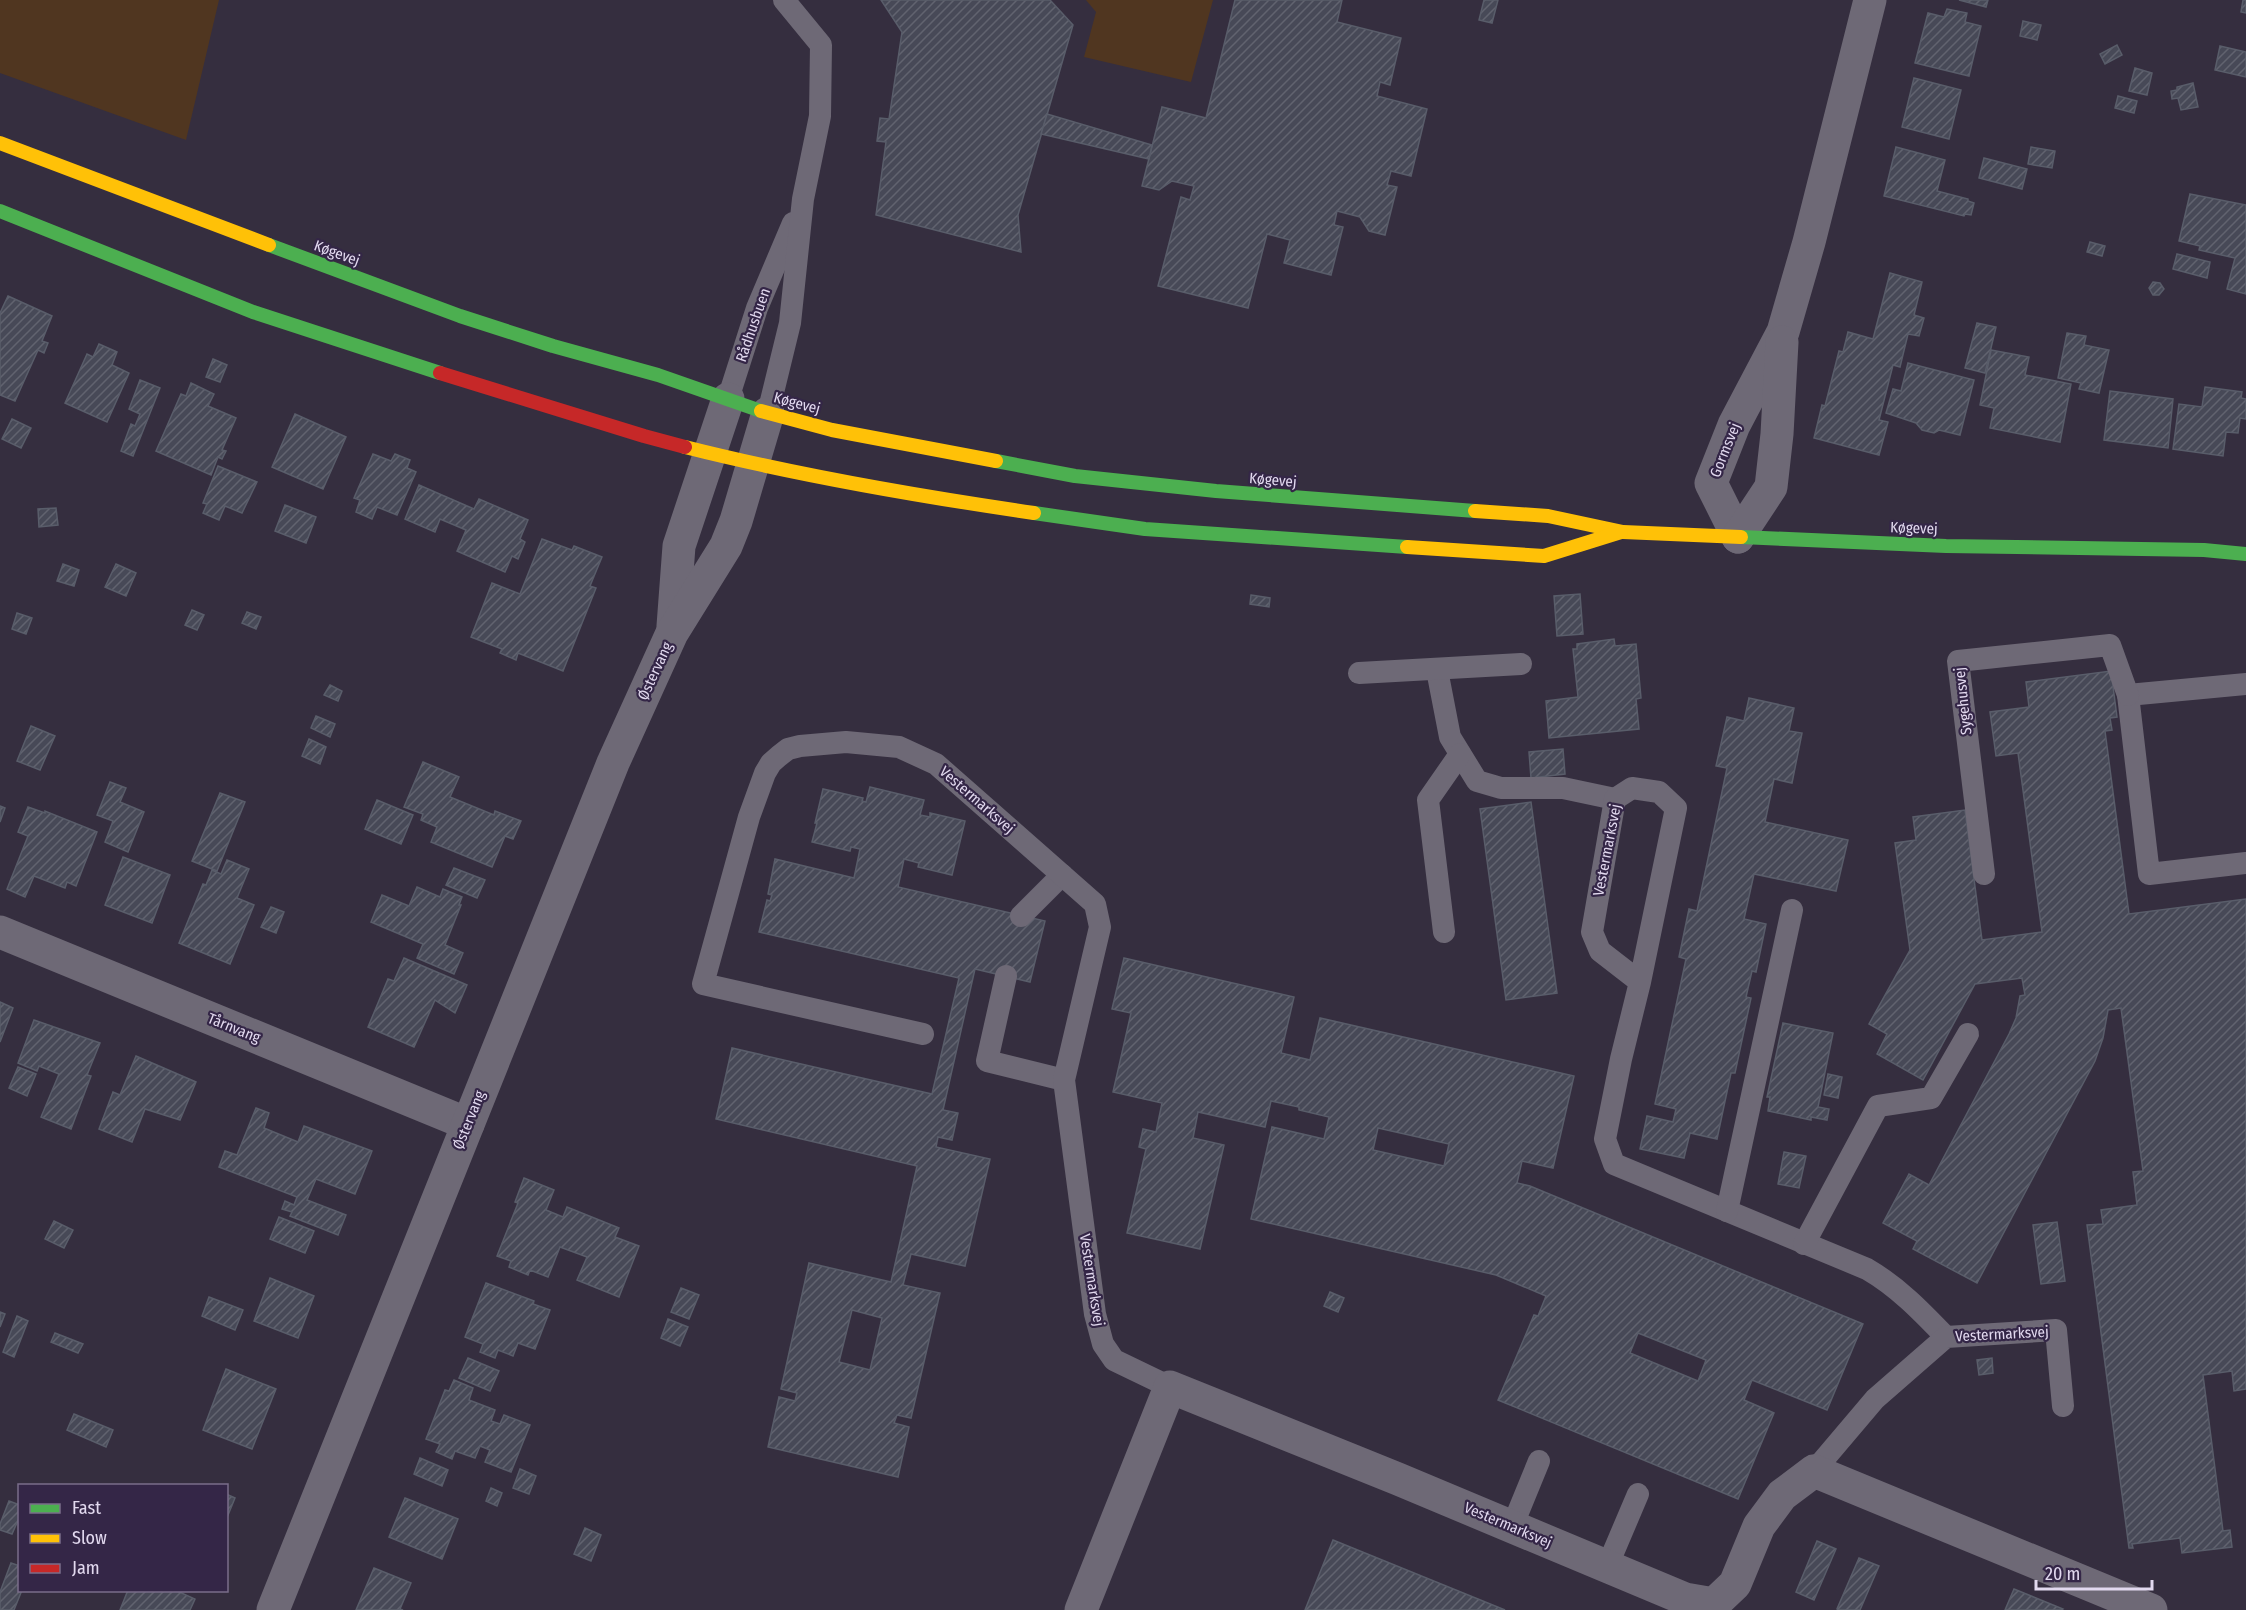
<svg xmlns="http://www.w3.org/2000/svg" width="2246" height="1610" font-family="'Fira Sans Condensed',sans-serif">
<style>
.green{fill:#503620}
.building{fill:url(#building-hatch);stroke:#595d6a;stroke-width:1.5;fill-rule:evenodd}
.lines{fill:none;stroke-linecap:round;stroke-linejoin:round}
.lane{stroke:#6e6976;stroke-width:22}
.street{stroke:#6e6976;stroke-width:33}
.fast{stroke:#4caf50;stroke-width:14}
.slow{stroke:#ffc107;stroke-width:14}
.jam{stroke:#c62828;stroke-width:14}
.labels{text-anchor:middle;stroke-width:4.5;stroke-linejoin:round;paint-order:stroke}
.street-label{font-size:15px;fill:#e2d9ef;stroke:#342647}
</style>
<defs>
<pattern id="building-hatch" width="6" height="6" patternUnits="userSpaceOnUse" patternTransform="scale(1.5)"><rect width="6" height="6" fill="#474957"/><path d="M-1 1l2-2M0 6l6-6M5 7l2-2" fill="none" stroke="#61636f"/></pattern>
</defs>
<rect width="100%" height="100%" fill="#352e3f"/>
<g class="green">
<path d="M0,0h219l-33,140 -186,-67z"/>
<path d="M1086,0h127l-22,82 -107,-25 12,-45z"/>
</g>
<g class="building">
<path d="M881,0h169l23,25 -55,190 3,37 -145,-37 10,-73 -9,-1 3,-23 9,1 13,-87z"/>
<path d="M1235,0h107l-5,22 64,16 -11,47 -10,-3 -3,14 50,13 -16,67 -20,-5 -4,14 10,2 -12,48 -16,-4 -9,-14 -23,-6 -3,14 9,2 -12,48 -47,-12 6,-23 -23,-6 -19,74 -90,-22 23,-89 9,3 4,-14 -22,-5 -13,9 -17,-4 20,-79 44,11z"/>
<path d="M1484,0h14l-6,23 -13,-3z"/>
<path d="M1959,0h29l-2,7z"/>
<path d="M2243,0h3v13l-5,-1z"/>
<path d="M1947,9l20,4 -2,9 16,4 -12,50 -54,-13 13,-50 16,4z"/>
<path d="M2023,21l18,4 -4,15 -17,-4z"/>
<path d="M2117,45l5,10 -17,9 -5,-10z"/>
<path d="M2220,46l26,6v25l-31,-7z"/>
<path d="M2135,68l17,5 -5,22 -18,-4z"/>
<path d="M1914,78l47,12 -12,49 -47,-12z"/>
<path d="M2193,83l5,24 -17,3 -3,-12 -6,1 -1,-8 6,-1v-3z"/>
<path d="M2118,96l19,5 -3,12 -19,-5z"/>
<path d="M1047,114l105,31 -3,14 -108,-25z"/>
<path d="M1896,147l49,13 -8,31 31,8v2l6,2 -3,12 -6,-1 -1,2 -80,-20z"/>
<path d="M2031,147l24,4 -3,17 -24,-4z"/>
<path d="M1984,158l43,11 -5,20 -43,-11z"/>
<path d="M2190,194l56,11v89l-19,-5 8,-31 -36,-8 1,-4 -21,-5z"/>
<path d="M2090,242l15,4 -3,10 -15,-4z"/>
<path d="M2177,254l33,8 -3,16 -34,-9z"/>
<path d="M1890,273l32,9 -8,33 10,3 -5,18 -11,-2 -8,33 -7,-2 -14,55 9,2 -9,33 -65,-17 8,-33 3,1 14,-55 4,1 5,-20 25,7z"/>
<path d="M2153,282l7,1 4,6 -5,6h-6l-4,-7z"/>
<path d="M8,296l44,20 -10,25 6,2 -4,10 -6,-3 -23,51 -15,-6v-82z"/>
<path d="M1977,323l19,4 -11,46 -20,-5z"/>
<path d="M2067,333l19,3 -2,9 25,5 -10,43 -20,-4 2,-6 -23,-5z"/>
<path d="M99,344l18,8 -5,13 17,8 -22,49 -42,-19 22,-49 6,3z"/>
<path d="M1991,350l38,7 -4,18 46,9 -11,58 -70,-14 4,-20 -14,-3z"/>
<path d="M213,359l14,6 -7,17 -14,-5z"/>
<path d="M1908,363l66,17 -14,55 -21,-5 -5,3 -12,-3 -6,-7 -30,-10 7,-24 8,2z"/>
<path d="M140,380l20,8 -27,68 -12,-5 10,-27 4,2 5,-12 -11,-5z"/>
<path d="M191,383l23,11 -6,12 28,12 -14,32 4,1 -4,8 -4,-2 -7,18 -55,-24 25,-57 5,2z"/>
<path d="M2205,387l37,5 -1,6 5,1v20l-6,-1 -2,15 -12,-1 -3,24 -50,-7 6,-45 23,3z"/>
<path d="M2110,391l63,8 -5,49 -64,-8z"/>
<path d="M295,414l51,23 -23,52 -51,-22z"/>
<path d="M12,419l19,9 -10,20 -19,-9z"/>
<path d="M373,454l18,7 4,-7 15,6 -3,8 9,4 -19,43 -20,-8 -5,12 -16,-7 4,-12 -6,-2z"/>
<path d="M218,466l39,16 -15,31 -17,-7 -6,14 -16,-7 4,-9 -4,-1z"/>
<path d="M419,485l55,24 5,-10 49,21 -8,19 5,3 -7,17 -6,-3 -7,16 -48,-21 9,-21 -26,-11 -5,13 -30,-13z"/>
<path d="M285,505l31,12 -10,26 -31,-12z"/>
<path d="M56,508l2,17 -19,2 -1,-18z"/>
<path d="M542,539l30,11 2,-4 28,11 -12,29 6,2 -33,83 -45,-18 -2,7 -16,-7 2,-4 -31,-12 21,-54 28,11z"/>
<path d="M63,564l16,6 -5,16 -17,-5z"/>
<path d="M116,564l20,9 -10,23 -21,-9z"/>
<path d="M1580,594l3,40 -26,2 -3,-40z"/>
<path d="M1251,595l19,3 -1,9 -19,-3z"/>
<path d="M192,610l12,5 -7,15 -12,-5z"/>
<path d="M247,612l14,5 -5,12 -14,-6z"/>
<path d="M17,613l15,5 -6,16 -14,-5z"/>
<path d="M1614,639l1,7 21,-2 5,54 -5,1 3,30 -90,9 -3,-37 32,-4 -5,-48h4v-5z"/>
<path d="M2111,671l6,46 -7,1 2,12 -7,1 24,183 117,-15v490l-12,2 -2,-20 -29,4 20,156 7,-1 2,17 -50,6 -2,-15 -48,6 1,4h-4l-42,-323 16,-1 -2,-14 36,-5 -4,-33 10,-1 -22,-163 -13,2 -5,28 -8,23 -118,222 -64,-34 4,-8 -34,-18 26,-49 20,11 80,-151 7,-16 4,-22 5,-1 -3,-17 -47,6 -52,96 -46,-26 10,-20 -18,-10 41,-74 -15,-107 21,-3 -3,-23 52,-7 17,130 60,-8 -24,-179 -22,3 -6,-44 39,-5 -3,-25z"/>
<path d="M330,685l12,6 -4,10 -14,-6z"/>
<path d="M1749,698l45,10 -5,23 13,2 -10,50 -18,-4 -9,43 83,18 -12,51 -82,-17 -10,45 22,5 -10,48 -4,-1 -6,26 5,1 -16,75h-4l-14,66 -27,-6 -6,25 -44,-9 7,-33 26,6 3,-13 -21,-5 31,-145 -7,-2 10,-48 8,2 30,-143 -11,-2 11,-49 17,4z"/>
<path d="M316,716l19,8 -5,13 -19,-9z"/>
<path d="M31,726l24,10 -15,34 -23,-9z"/>
<path d="M309,739l17,8 -6,17 -18,-8z"/>
<path d="M1563,749l2,25 -34,4 -2,-26z"/>
<path d="M423,762l36,15 -9,20 44,18 1,-4 26,10 -8,18 -8,-3 -13,31 -61,-25 6,-15 -16,-7 2,-6 -19,-7z"/>
<path d="M110,782l16,6 -6,14 24,10 -16,40 -23,-10 8,-21 -16,-6z"/>
<path d="M870,787l54,13 -4,15 10,2v-4l35,8 -13,54 -34,-8 1,-4 -15,-4 -6,28 147,34 -15,61 -55,-13 -32,141 15,3 -6,27 -14,-3 -2,10 54,12 -25,107 -54,-12 -8,31 37,8 -29,125 -14,-3 -3,8 15,4 -11,50 -130,-30 11,-50 16,4 2,-8 -16,-4 28,-126 82,19 26,-116 -201,-47 16,-71 200,46 27,-116 -200,-46 8,-32 3,1 2,-6 -4,-1 7,-35 79,19 6,-29 -9,-2 -1,4 -38,-9 5,-19h-2l8,-34 40,9 -1,3 4,1zM852,1310l30,8 -12,52 -31,-8z"/>
<path d="M220,793l25,9 -28,69 -25,-10z"/>
<path d="M377,800l36,15 -12,29 -36,-15z"/>
<path d="M1531,802l26,191 -51,7 -26,-191z"/>
<path d="M0,806l5,2 -5,14z"/>
<path d="M28,807l17,6v-2l52,21 -21,54 -9,-4 -2,6 -31,-12 -9,21 -18,-8 21,-53 -10,-4z"/>
<path d="M123,857l47,18 -18,48 -47,-18z"/>
<path d="M227,860l22,9 -12,29 17,7 -24,59 -51,-21 24,-59 3,1 6,-15 9,4z"/>
<path d="M454,868l31,12 -8,18 -31,-13z"/>
<path d="M417,887l23,10 3,-8 19,8 -3,8h2l-16,40 18,8 -9,21 -37,-16 6,-14 -52,-22 11,-27 27,11z"/>
<path d="M271,907l13,5 -8,21 -15,-6z"/>
<path d="M404,958l63,27 -12,28 -20,-13 -21,47 -46,-20 20,-48 6,2z"/>
<path d="M1124,958l170,39 -13,56 29,7 10,-42 254,58 -21,92 -31,-7 -5,22 13,3 333,138 -36,86 -75,-30 -8,20 30,13 -36,86 -240,-99 36,-85 4,1 8,-20 -50,-21 -245,-56 21,-92 52,12 5,-22 -30,-7v-3l-28,-6 -6,26 -67,-15 -5,26 31,7 -24,104 -73,-16 19,-84 -7,-2 4,-18 13,3 6,-29 -49,-11 18,-79 -19,-4zM1378,1128l71,16 -5,22 -71,-16zM1638,1333l68,27 -8,21 -68,-28z"/>
<path d="M0,1002l13,6 -13,34z"/>
<path d="M34,1020l66,23 -13,32 4,1 -20,53 -30,-12 18,-43 -20,-8 -2,5 -19,-8z"/>
<path d="M1783,1023l50,10 -15,74 11,2 -2,11 -16,-3v3l-43,-9 2,-14h-3z"/>
<path d="M136,1056l60,26 -16,38 -35,-11 -13,33 -33,-13 14,-37 7,3z"/>
<path d="M18,1067l18,7 -9,22 -18,-8z"/>
<path d="M1828,1074l14,3 -4,21 -14,-3z"/>
<path d="M256,1108l13,5 -5,15 34,14 6,-16 68,25 -17,43 -39,-15 -9,21 39,15 -8,20 -48,-19 2,-4 -10,-3 3,-8 9,4 3,-8 -78,-30 6,-16 12,4z"/>
<path d="M1784,1152l22,4 -7,32 -21,-4z"/>
<path d="M524,1178l30,12 -8,20 17,7 4,-10 52,21 -4,9 24,9 -20,51 -42,-17 10,-23 -27,-10 -12,30 -18,-7 -2,5 -19,-8 2,-6 -14,-5 21,-53 -3,-1z"/>
<path d="M279,1217l35,14 -9,22 -35,-14z"/>
<path d="M54,1221l19,9 -9,18 -19,-9z"/>
<path d="M2057,1222l8,59 -24,3 -8,-59z"/>
<path d="M270,1278l44,18 -16,42 -44,-17z"/>
<path d="M486,1283l48,18 -1,3 17,6 -15,39 -17,-6 -5,13 -15,-6 -3,8 -15,-6 3,-8 -18,-7z"/>
<path d="M681,1288l18,7 -10,24 -18,-7z"/>
<path d="M1330,1292l14,6 -6,14 -14,-6z"/>
<path d="M209,1297l34,13 -8,20 -33,-14z"/>
<path d="M0,1312l5,2 -5,13z"/>
<path d="M17,1316l11,5 -14,36 -11,-5z"/>
<path d="M668,1319l20,8 -8,19 -19,-8z"/>
<path d="M55,1333l28,11 -5,9 -27,-11z"/>
<path d="M468,1358l31,13 -9,20 -31,-13z"/>
<path d="M1992,1358l1,15 -14,2 -2,-15z"/>
<path d="M226,1369l50,20 -24,60 -49,-19z"/>
<path d="M454,1380l19,8 -4,12 26,10 -4,11 9,3 4,-9 26,10 -19,47 -26,-10 5,-12 -10,-4 -5,12 -20,-7 -3,8 -16,-7 4,-8 -14,-5 19,-49 4,1z"/>
<path d="M74,1414l39,16 -7,17 -39,-17z"/>
<path d="M420,1458l28,12 -6,16 -28,-12z"/>
<path d="M520,1469l16,7 -7,18 -16,-6z"/>
<path d="M491,1488l11,5 -5,13 -11,-5z"/>
<path d="M226,1494l9,4 -9,22z"/>
<path d="M405,1498l53,21 -16,40 -53,-22z"/>
<path d="M9,1501l11,4v11l-8,18 -12,-4v-6z"/>
<path d="M585,1528l16,7 -10,26 -17,-7z"/>
<path d="M1333,1540l172,70h-200z"/>
<path d="M1817,1541l19,8 -22,51 -18,-8z"/>
<path d="M1859,1558l20,8 -19,44h-21l-2,-1z"/>
<path d="M11,1563l9,3v24h2l-8,20h-14v-18z"/>
<path d="M374,1568l37,15 -11,26 3,1h-47z"/>
<path d="M2014,1589l49,20 -1,1h-57z"/>
<path d="M128,1590h47l20,9 -5,11h-70z"/>
</g>
<g class="lines">
<g class="lane">
<path d="M728,399l29,-91 36,-85"/>
<path d="M768,413l22,-90 13,-124 17,-83 1,-71 -37,-45"/>
<path d="M1437,670l13,67 27,44 24,7h62l52,11"/>
<path d="M1359,673l162,-9"/>
<path d="M2246,684l-118,11 21,179 97,-11"/>
<path d="M1984,874l-26,-213 152,-16 18,50"/>
<path d="M1021,916l41,-41"/>
<path d="M1444,932l-16,-132 32,-46"/>
<path d="M1006,976l-19,85 77,19"/>
<path d="M1640,982l-40,-31 -8,-19 23,-133 17,-11 27,4 17,16 -36,174 -19,77 -16,80 9,25 253,105c31,18 54,42 79,68"/>
<path d="M923,1034l-220,-50 46,-167 16,-44 6,-10 8,-7 9,-7 12,-3 46,-4 53,5 37,17 159,140 5,23 -36,153 31,234 8,30 11,16 56,27"/>
<path d="M1727,1211l65,-301"/>
<path d="M1804,1244l74,-138 53,-8 37,-64"/>
<path d="M1814,1471l61,-72 71,-62 110,-7 7,76"/>
<path d="M1512,1527l27,-66"/>
<path d="M1607,1567l31,-73"/>
</g>
<g class="street">
<path d="M1738,537l-27,-54 23,-58 49,-93 26,-90 61,-242"/>
<path d="M1738,537l33,-50 6,-53 5,-92"/>
<path d="M673,626l6,-80 49,-147"/>
<path d="M0,932l468,192"/>
<path d="M273,1610l340,-847 59,-130 54,-87 10,-25 32,-108"/>
<path d="M1081,1610l89,-223 228,92 287,120 29,5 21,-20 24,-58 23,-31 32,-24 337,139"/>
</g>
<g class="fast">
<path d="M0,211l253,101 187,61"/>
<path d="M269,245l191,71 93,30 105,29 103,36"/>
<path d="M996,461l79,15 141,15 259,20"/>
<path d="M1034,513l111,16 262,18"/>
<path d="M1741,537l205,9 258,4 42,4"/>
</g>
<g class="slow">
<path d="M0,143l269,102"/>
<path d="M761,411l71,19 164,31"/>
<path d="M685,447c115,29 232,49 349,66"/>
<path d="M1475,511l73,5 75,16 118,5"/>
<path d="M1407,547l137,9 77,-24"/>
</g>
<path class="jam" d="M440,373l204,63 41,11"/>
</g>
<g class="labels">
<g class="street-label">
<text transform="translate(337 253) rotate(20)" y="5">Køgevej</text>
<text transform="translate(753 325) rotate(-71)" y="5">Rådhusbuen</text>
<text transform="translate(797 403) rotate(15)" y="5">Køgevej</text>
<text transform="translate(1725 450) rotate(-68)" y="5">Gormsvej</text>
<text transform="translate(1273 480) rotate(5)" y="5">Køgevej</text>
<text transform="translate(1914 528) rotate(2)" y="5">Køgevej</text>
<text transform="translate(655 671) rotate(-65)" y="5">Østervang</text>
<text transform="translate(1963 701) rotate(-96)" y="5">Sygehusvej</text>
<text transform="translate(977 800) rotate(41)" y="5">Vestermarksvej</text>
<text transform="translate(1607 850) rotate(-79)" y="5">Vestermarksvej</text>
<text transform="translate(234 1028) rotate(22)" y="5">Tårnvang</text>
<text transform="translate(469 1120) rotate(-68)" y="5">Østervang</text>
<text transform="translate(1092 1280) rotate(81)" y="5">Vestermarksvej</text>
<text transform="translate(2002 1334) rotate(-3)" y="5">Vestermarksvej</text>
<text transform="translate(1508 1525) rotate(23)" y="5">Vestermarksvej</text>
</g>
</g>
<rect x="18" y="1484" width="210" height="108" fill="#342647" stroke="#7a6e8a" stroke-width="1.5"/>
<rect x="30" y="1504" width="30" height="9" fill="#4caf50" stroke="#7a6e8a" stroke-width="1.5"/>
<text x="72" y="1514" font-size="18" fill="#e2d9ef">Fast</text>
<rect x="30" y="1534" width="30" height="9" fill="#ffc107" stroke="#7a6e8a" stroke-width="1.5"/>
<text x="72" y="1544" font-size="18" fill="#e2d9ef">Slow</text>
<rect x="30" y="1564" width="30" height="9" fill="#c62828" stroke="#7a6e8a" stroke-width="1.5"/>
<text x="72" y="1574" font-size="18" fill="#e2d9ef">Jam</text>
<path d="M2036 1580v9h116v-9" fill="none" stroke="#e2d9ef" stroke-width="3"/>
<text x="2045" y="1580" font-size="18" fill="#e2d9ef" stroke="#342647" stroke-width="4.5" paint-order="stroke">20 m</text>
</svg>
